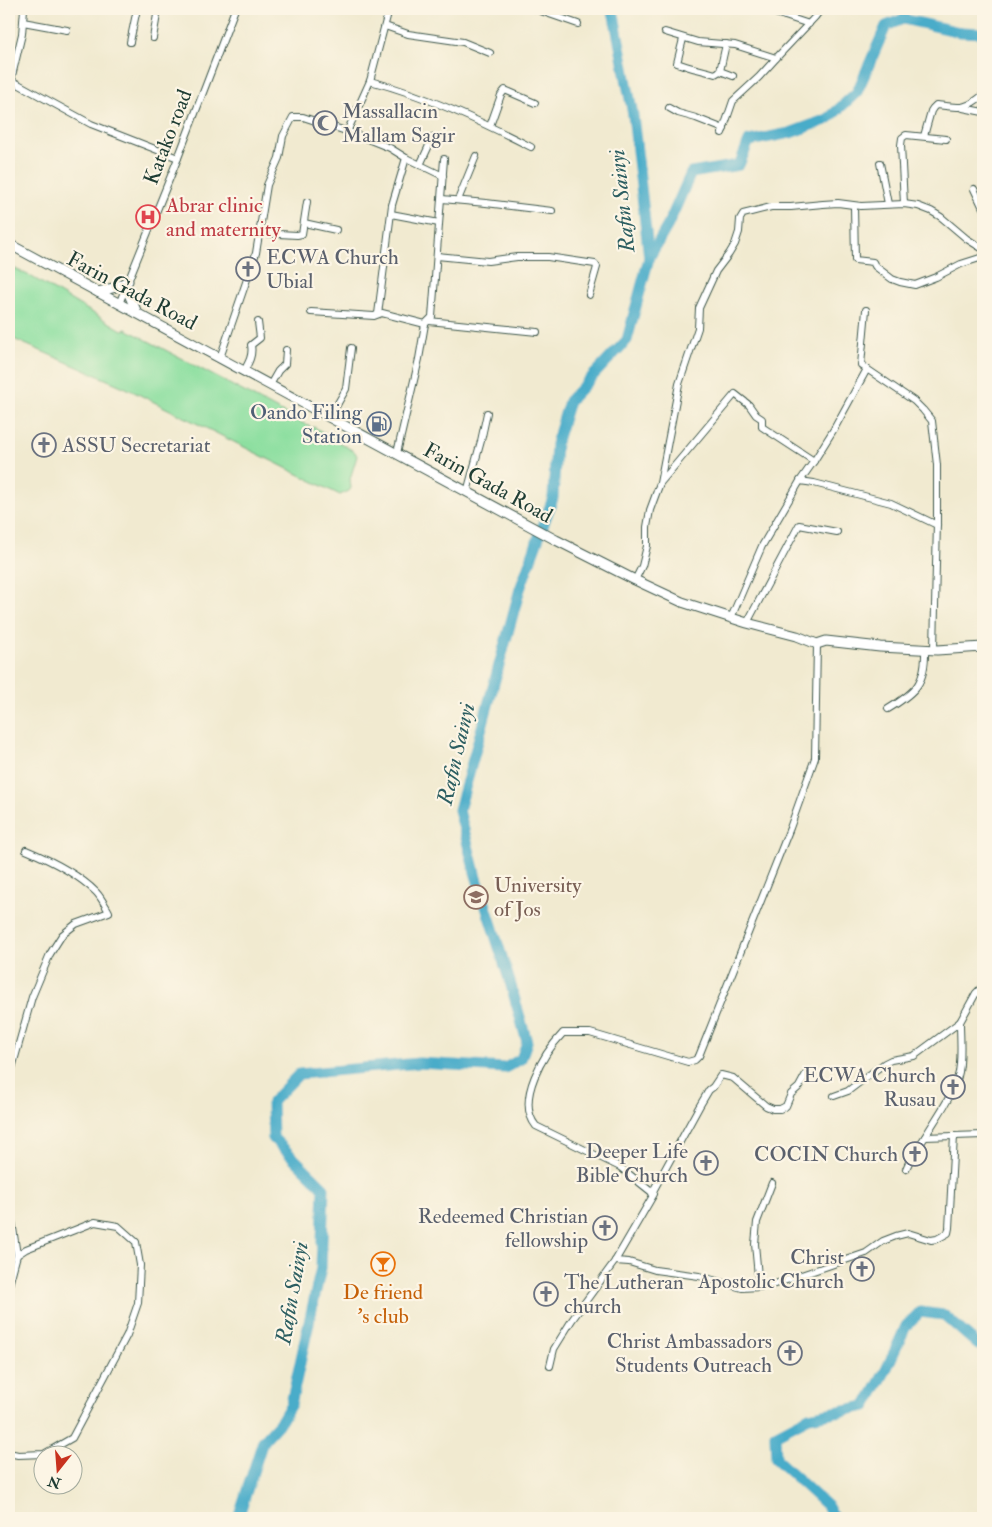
<svg xmlns="http://www.w3.org/2000/svg" width="992" height="1527" viewBox="0 0 992 1527" font-family="'IM FELL Double Pica',serif">
	<style>
		.green { fill: #8ddfa0; stroke: #568e6a }
		.lines { fill: none; stroke-linecap: round; stroke-linejoin: round }
		.river { stroke: #4aacc9; stroke-width: 11 }
		.minor-casing { stroke: #3e574b; stroke-width: 8 }
		.major-casing { stroke: #3e574b; stroke-width: 11 }
		.minor { stroke: #fff; stroke-width: 6 }
		.major { stroke: #fff; stroke-width: 9 }
		.labels { text-anchor: middle; dominant-baseline: central; stroke-width: 4.5; stroke-linejoin: round; paint-order: stroke }
		.worship-label { font-size: 21px; fill: #5b616d; stroke: #fcf5e5; text-anchor: end }
		.street-label { font-size: 21px; fill: #1f3d34; stroke: #fcf5e5 }
		.health-label { font-size: 21px; fill: #be3a42; stroke: #fcf5e5; text-anchor: start }
		.service-label { font-size: 21px; fill: #4e5e75; stroke: #fcf5e5; text-anchor: end }
		.education-label { font-size: 21px; fill: #785e54; stroke: #fcf5e5; text-anchor: start }
		.food-label { font-size: 21px; fill: #c56008; stroke: #fcf5e5 }
		.water-label { font-size: 22px; font-style: italic; fill: #2c5e61; stroke: #fcf5e5 }
	</style>
	<rect width="100%" height="100%" fill="#fcf5e5"/>
	<filter id="ink" filterUnits="userSpaceOnUse"><feTurbulence type="fractalNoise" baseFrequency=".02" numOctaves="2"/><feDisplacementMap in="SourceGraphic" scale="10" xChannelSelector="R" yChannelSelector="G"/><feConvolveMatrix kernelMatrix="1 2 1 2 8 2 1 2 1" color-interpolation-filters="sRGB"/></filter>
	<filter id="wash" filterUnits="userSpaceOnUse"><feTurbulence type="fractalNoise" baseFrequency=".0096" numOctaves="4" result="noise"/><feDisplacementMap in="SourceGraphic" scale="20" xChannelSelector="R" yChannelSelector="G"/><feGaussianBlur stdDeviation="1.12" result="paint"/><feColorMatrix in="noise" values="0 0 0 0 0 0 0 0 0 0 0 0 0 0 0 0 0 1.4 0 .05"/><feComposite in="paint" operator="in"/></filter>
	<g filter="url(#wash)">
		<rect width="100%" height="100%" fill="#f1ead0"/>
		<polygon class="green" points="9,266 30,276 122,330 126,329 312,428 314,427 355,452 357,456 350,479 351,488 349,491 340,495 126,388 9,337"/>
		<g class="lines">
			<g class="river">
				<polyline points="649,258 668,225 691,173 739,165 749,141 790,133 828,119 857,92 886,26 903,19 960,32 983,33"/>
				<polyline points="238,1518 263,1441 281,1421 291,1404 321,1268 324,1188 273,1138 272,1102 299,1074 419,1063 505,1068 521,1059 527,1042 510,982 474,869 459,810 520,589 553,498 556,444 569,401 627,340 649,258 633,115 614,15 610,9"/>
				<polyline points="834,1518 828,1507 776,1459 775,1435 809,1417 866,1406 886,1370 906,1326 920,1312 944,1315 978,1345 983,1345"/>
			</g>
		</g>
	</g>
	<g filter="url(#ink)">
		<g class="lines">
			<g class="minor-casing">
				<g id="minor">
					<polyline points="535,9 578,24"/>
					<polyline points="761,9 785,16"/>
					<polyline points="788,9 785,16 809,24"/>
					<polyline points="23,22 67,30"/>
					<polyline points="385,26 408,34 463,42 490,53"/>
					<polyline points="665,32 698,42 735,45 776,58"/>
					<polyline points="153,38 158,9"/>
					<path d="M683,39L677,63C690,68 702,70 715,74L720,71"/>
					<polyline points="130,42 137,9"/>
					<polyline points="726,44 720,71 733,76"/>
					<polyline points="9,79 91,124 178,158"/>
					<polyline points="11,80 22,34 24,9"/>
					<path d="M370,81C427,96 480,121 531,147"/>
					<polyline points="669,108 678,113 696,118 724,129"/>
					<polyline points="963,108 983,112"/>
					<polyline points="490,126 501,95 505,90 535,103"/>
					<polyline points="347,132 370,81 389,9"/>
					<polyline points="722,133 733,101 759,77 780,54 815,17 821,9"/>
					<path d="M924,136L931,111L933,108L936,105C960,107 962,112 983,95"/>
					<polyline points="880,163 888,204"/>
					<polyline points="420,165 433,137"/>
					<polyline points="974,189 983,208"/>
					<polyline points="442,199 486,203 552,211"/>
					<polyline points="458,200 476,156"/>
					<polyline points="904,204 901,145 902,138 906,135 946,139"/>
					<polyline points="854,206 855,260 873,262 875,266 892,279 900,282 915,285 936,277 961,264 983,257"/>
					<polyline points="391,214 439,223"/>
					<polyline points="304,223 336,230"/>
					<polyline points="260,233 297,235 302,234 307,202"/>
					<polyline points="437,256 488,261 517,257 548,257 595,264 597,267 589,295"/>
					<polyline points="119,304 178,158 235,9"/>
					<polyline points="866,310 861,365 914,401 923,410 932,421 937,465 937,522 934,649"/>
					<polyline points="311,312 374,316 382,313 425,324"/>
					<polyline points="378,314 392,205 406,158"/>
					<polyline points="429,321 537,332"/>
					<polyline points="220,358 256,253 267,185 279,158 283,136 293,117 303,117 355,134 390,148 406,158 443,176"/>
					<path d="M244,371C249,362 253,355 251,345L260,338L258,322"/>
					<polyline points="270,385 278,371 285,364 286,350"/>
					<polyline points="330,417 346,389 351,348"/>
					<polyline points="397,453 419,359 425,324 432,317 444,159"/>
					<polyline points="800,481 814,483 891,503 937,525"/>
					<polyline points="661,482 735,394 749,405 756,415 762,419 762,427 814,461"/>
					<polyline points="467,492 481,441 487,413"/>
					<polyline points="635,580 642,566 647,546 647,527 650,510 660,483 679,384 698,328 699,308 716,271 729,254 735,244 739,232 740,219 743,214 771,207 791,207 823,204 838,203 861,206 904,204 918,206 931,211 941,217 967,239 983,249"/>
					<polyline points="731,618 762,546 800,481 814,461 834,429 867,369"/>
					<polyline points="747,623 799,525 837,532"/>
					<path d="M888,709C916,692 926,683 925,649"/>
					<path d="M960,1022C960,1038 962,1056 959,1072C955,1093 936,1118 925,1137L983,1135"/>
					<path d="M9,1079L32,997L50,954L62,935L76,924L109,912C105,905 101,897 96,892C77,873 50,860 26,850"/>
					<polyline points="834,1096 848,1091 885,1063 891,1060 914,1056 960,1022 976,993 983,986"/>
					<polyline points="906,1169 911,1158 925,1137"/>
					<polyline points="652,1193 699,1107 709,1090 713,1087 721,1075 733,1078 766,1106 773,1109 780,1109 786,1106 791,1094 799,1087 806,1074"/>
					<polyline points="9,1201 17,1255 9,1285"/>
					<polyline points="615,1261 629,1262 655,1270 699,1276 742,1288 759,1287 772,1285 866,1253 883,1241 896,1236 908,1233 931,1240 937,1239 948,1233 949,1228 954,1136"/>
					<polyline points="759,1287 755,1244 757,1222 772,1183"/>
					<path d="M550,1366L554,1349L572,1320L615,1261L654,1194L620,1167L536,1126C515,1100 544,1053 563,1033H590L688,1062L695,1060L699,1056L790,828L815,758L817,644"/>
					<polyline points="9,1453 18,1455 44,1454 72,1438 127,1335 138,1303 140,1265 136,1242 118,1226 95,1222 26,1249 17,1255"/>
				</g>
			</g>
			<g class="major-casing">
				<g id="major">
					<polyline points="9,244 556,540 635,580 682,602 747,623 797,636 817,644 826,641 880,647 937,650 983,647"/>
					<polyline points="126,287 137,313"/>
					<polyline points="98,292 116,287 128,281"/>
				</g>
			</g>
			<use href="#minor" class="minor"/>
			<use href="#major" class="major"/>
		</g>
	</g>
	<defs>
		<g id="mosque-ring" transform="scale(1.25)"><circle r="9.5" fill="#fcf5e5" stroke="#6b7280" stroke-width="1.5"/><path d="M3.5-4.9A6 6 0 1 0 3.5 4.9A5 5 0 1 1 3.5-4.9Z" fill="#6b7280"/></g>
		<g id="hospital-ring" transform="scale(1.25)"><circle r="9.5" fill="#fcf5e5" stroke="#e0444e" stroke-width="1.5"/><path d="M-5-5h3v3.5h4V-5h3V5h-3V1.5h-4V5h-3Z" fill="#e0444e"/></g>
		<g id="church-ring" transform="scale(1.25)"><circle r="9.5" fill="#fcf5e5" stroke="#6b7280" stroke-width="1.5"/><path d="M-1.2-6h2.4v3.5h3.3v2.4h-3.3V6h-2.4V-.1h-3.3v-2.4h3.3Z" fill="#6b7280"/></g>
		<g id="fuel-ring" transform="scale(1.25)"><circle r="9.5" fill="#fcf5e5" stroke="#5c6f8a" stroke-width="1.5"/><path d="M-5.5-6h7V0h2V4h1.3V-2.5L3-4.5l.8-.8L6-3V5H2.5V1h-1V6h-7ZM-4.2-4.7v3.2H.2V-4.7Z" fill="#5c6f8a"/></g>
		<g id="university-ring" transform="scale(1.25)"><circle r="9.5" fill="#fcf5e5" stroke="#8d6e63" stroke-width="1.5"/><path d="M0-5L7-2L0 1L-7-2ZM-4 1L0 2.5L4 1V4Q0 6-4 4Z" fill="#8d6e63"/></g>
		<g id="bar-ring" transform="scale(1.25)"><circle r="9.5" fill="#fcf5e5" stroke="#e8710a" stroke-width="1.5"/><path d="M-6-5H6L.8 .8V4.5H3.5V6h-7V4.5H-.8V.8Z" fill="#e8710a"/></g>
	</defs>
	<g fill-rule="evenodd">
		<use href="#mosque-ring" x="325" y="123"/>
		<use href="#hospital-ring" x="148" y="217"/>
		<use href="#church-ring" x="248" y="269"/>
		<use href="#fuel-ring" x="379" y="424"/>
		<use href="#church-ring" x="44" y="445"/>
		<use href="#university-ring" x="476" y="897"/>
		<use href="#church-ring" x="953" y="1087"/>
		<use href="#church-ring" x="915" y="1154"/>
		<use href="#church-ring" x="706" y="1163"/>
		<use href="#church-ring" x="605" y="1228"/>
		<use href="#bar-ring" x="383" y="1264"/>
		<use href="#church-ring" x="862" y="1269"/>
		<use href="#church-ring" x="546" y="1294"/>
		<use href="#church-ring" x="790" y="1353"/>
	</g>
	<g class="labels">
		<g class="worship-label">
			<text x="342" y="111" text-anchor="start">Massallacin<tspan x="342" dy="24">Mallam Sagir</tspan></text>
			<text x="266" y="257" text-anchor="start">ECWA Church<tspan x="266" dy="24">Ubial</tspan></text>
			<text x="62" y="445" text-anchor="start">ASSU Secretariat</text>
			<text x="936" y="1075">ECWA Church<tspan x="936" dy="24">Rusau</tspan></text>
			<text x="688" y="1151">Deeper Life<tspan x="688" dy="24">Bible Church</tspan></text>
			<text x="898" y="1154">COCIN Church</text>
			<text x="588" y="1216">Redeemed Christian<tspan x="588" dy="24">fellowship</tspan></text>
			<text x="844" y="1257">Christ<tspan x="844" dy="24">Apostolic Church</tspan></text>
			<text x="564" y="1282" text-anchor="start">The Lutheran<tspan x="564" dy="24">church</tspan></text>
			<text x="772" y="1341">Christ Ambassadors<tspan x="772" dy="24">Students Outreach</tspan></text>
		</g>
		<g class="street-label">
			<text transform="translate(168 137) rotate(-69)">Katako road</text>
			<text transform="translate(132 291) rotate(28)">Farin Gada Road</text>
			<text transform="translate(488 483) rotate(29)">Farin Gada Road</text>
		</g>
		<g class="health-label">
			<text x="166" y="205">Abrar clinic<tspan x="166" dy="24">and maternity</tspan></text>
		</g>
		<g class="service-label">
			<text x="362" y="412">Oando Filing<tspan x="362" dy="24">Station</tspan></text>
		</g>
		<g class="education-label">
			<text x="494" y="885">University<tspan x="494" dy="24">of Jos</tspan></text>
		</g>
		<g class="food-label">
			<text x="383" y="1292">De friend<tspan x="383" dy="24">'s club</tspan></text>
		</g>
		<g class="water-label">
			<text transform="translate(622 201) rotate(-96)">Rafin Sainyi</text>
			<text transform="translate(456 754) rotate(-77)">Rafin Sainyi</text>
			<text transform="translate(292 1293) rotate(-80)">Rafin Sainyi</text>
		</g>
	</g>
	<rect width="992" height="1527" fill="none" stroke="#fcf5e5" stroke-width="30"/>
	<g transform="translate(58 1470) rotate(197)"><circle r="24" fill="#fcf5e5" stroke="#a4ab9e"/>
	<path d="M0-4L9 19L0 12L-9 19Z" fill="#c8321e"/>
	<text y="-8" font-size="14" font-weight="bold" text-anchor="middle" fill="#1f3d34">N</text>
	</g>
</svg>
